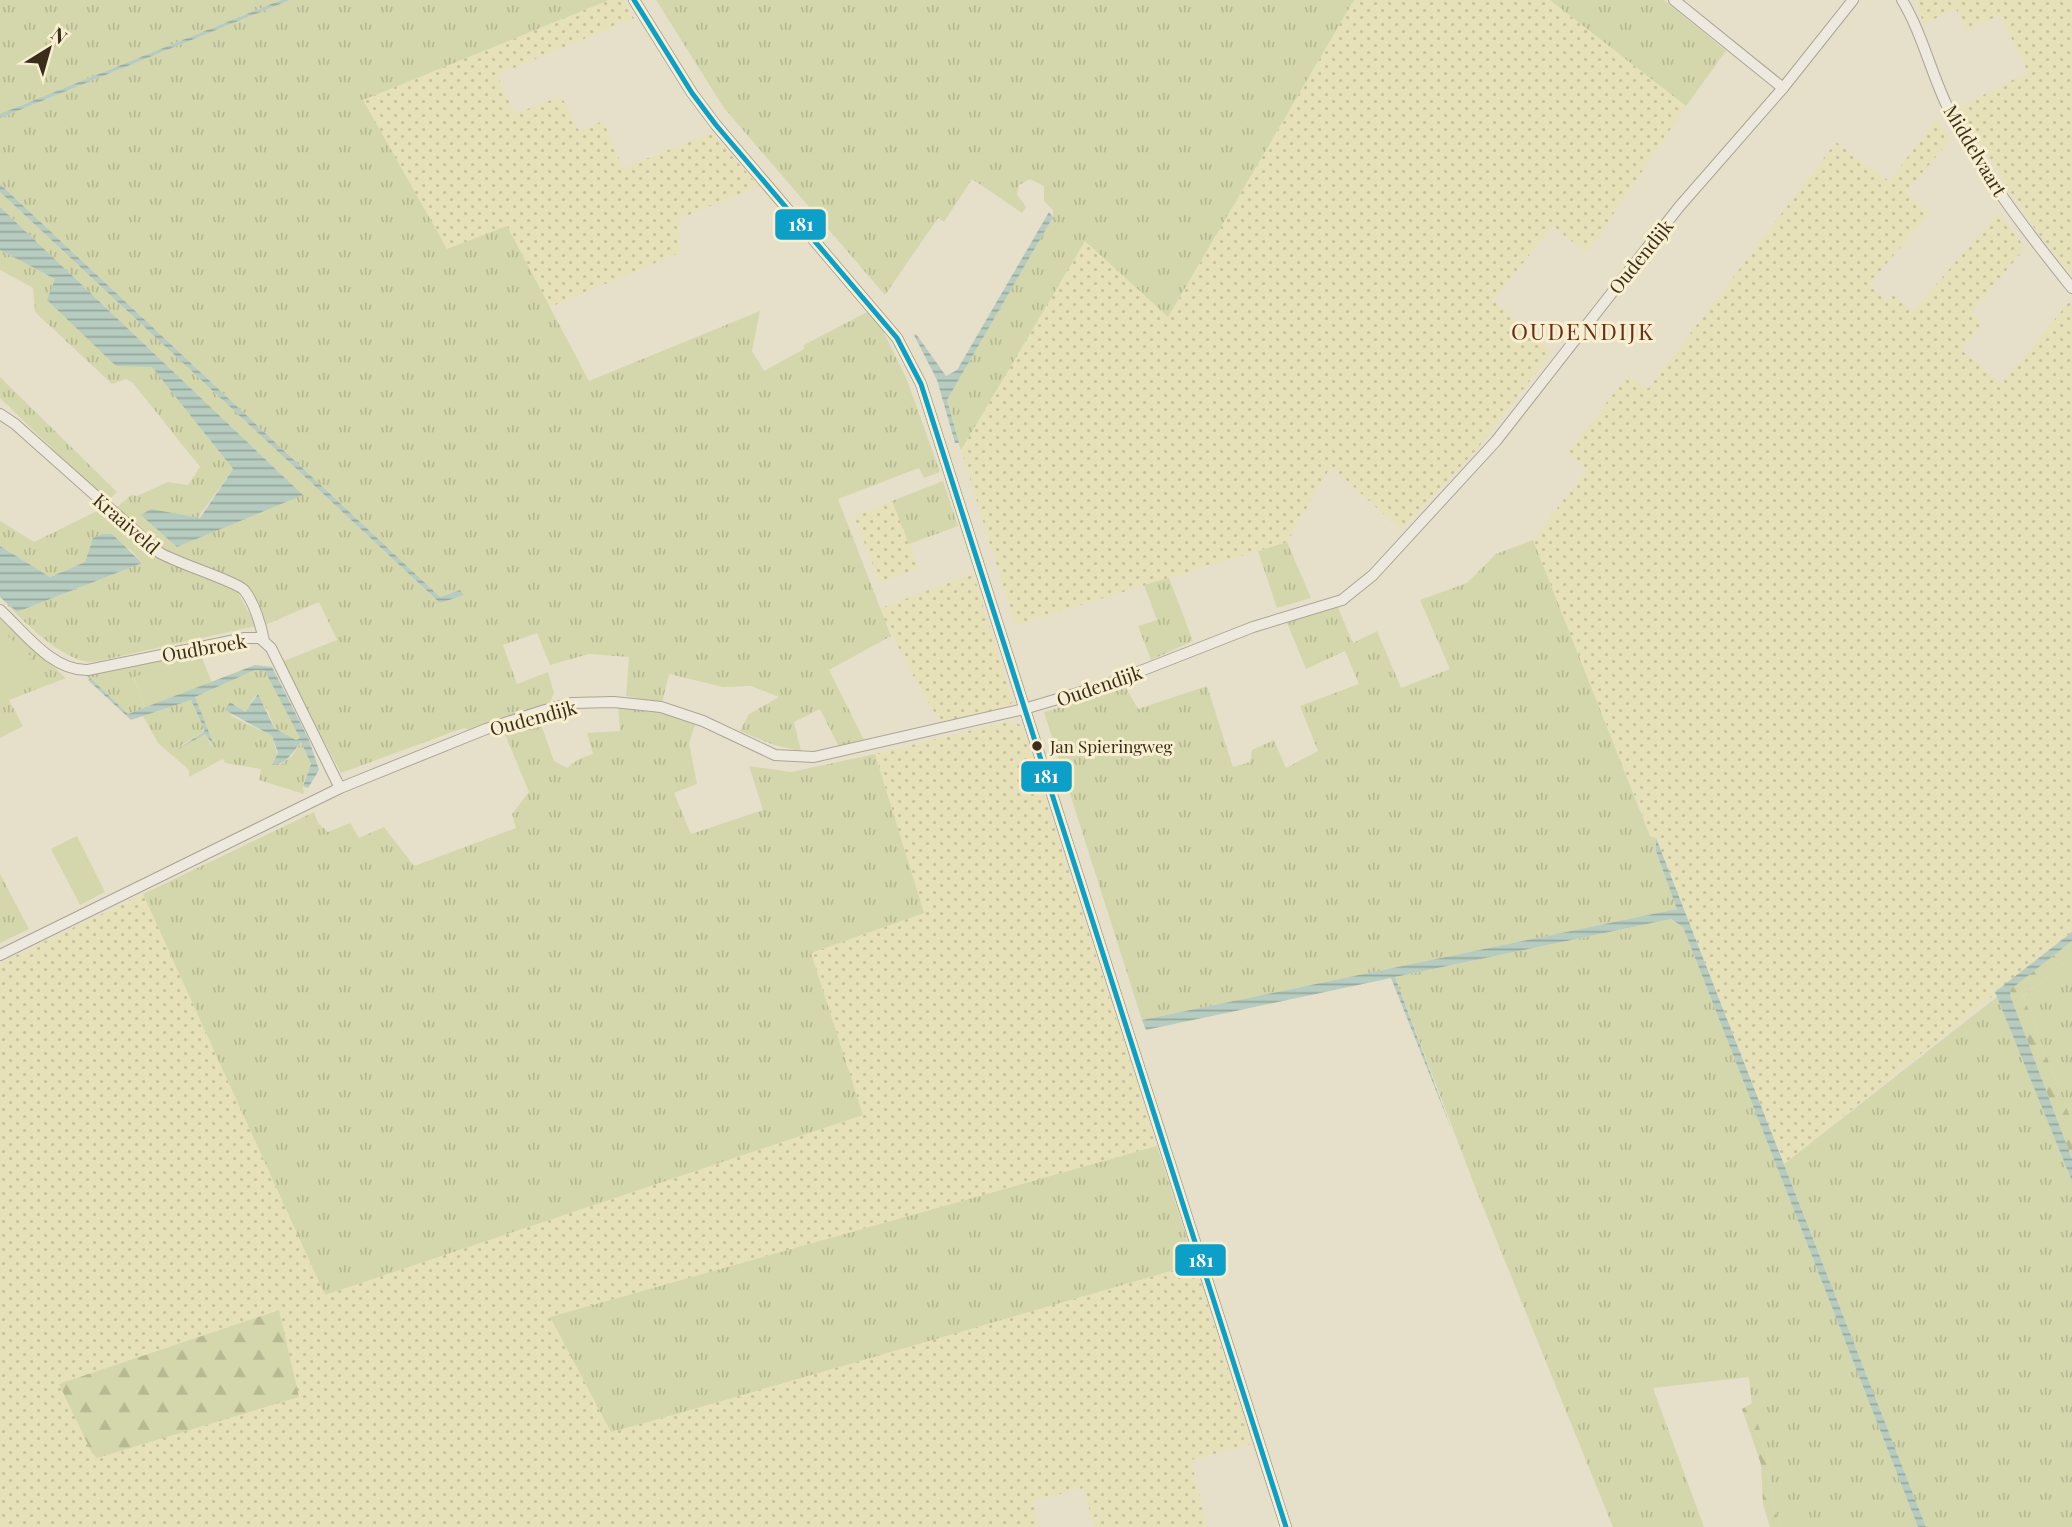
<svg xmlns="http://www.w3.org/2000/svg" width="2072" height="1527" viewBox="0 0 2072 1527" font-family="'Playfair Display',serif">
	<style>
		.farmland { fill: url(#farmland-dots); fill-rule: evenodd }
		.grass { fill: url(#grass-tufts) }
		.forest { fill: url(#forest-firs) }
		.garden { fill: #d4d7ac }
		.water { fill: url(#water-rules) }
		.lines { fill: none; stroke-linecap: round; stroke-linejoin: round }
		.minor-casing { stroke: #aba495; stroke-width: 12 }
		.minor { stroke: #ede9de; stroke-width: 10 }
		.bus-1-casing { stroke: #f8efd0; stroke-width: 10 }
		.bus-1 { stroke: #0c9fc7; stroke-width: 5 }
		.bus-dot { fill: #3a2d1c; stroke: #f8efd0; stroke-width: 2.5 }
		.labels { text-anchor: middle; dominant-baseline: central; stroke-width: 6; stroke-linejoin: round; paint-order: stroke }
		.bus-label { font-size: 17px; fill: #3a2d1c; stroke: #f8efd0; text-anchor: start }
		.street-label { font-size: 19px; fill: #3a2d1c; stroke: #f8efd0 }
		.quarter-label { font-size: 23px; letter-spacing: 2px; fill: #6a2f18; stroke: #f8efd0 }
		.line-badge { stroke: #f8efd0; stroke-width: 2.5 }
		.badge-label { font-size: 19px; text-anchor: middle; font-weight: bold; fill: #fff }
	</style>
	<defs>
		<pattern id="farmland-dots" width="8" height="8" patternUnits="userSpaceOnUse" patternTransform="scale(1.75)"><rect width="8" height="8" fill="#e7e1ba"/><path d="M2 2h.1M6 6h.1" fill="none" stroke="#c7c19f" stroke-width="1.8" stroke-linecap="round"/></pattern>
		<pattern id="grass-tufts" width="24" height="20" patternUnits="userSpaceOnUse" patternTransform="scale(1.75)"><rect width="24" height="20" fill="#d4d7ac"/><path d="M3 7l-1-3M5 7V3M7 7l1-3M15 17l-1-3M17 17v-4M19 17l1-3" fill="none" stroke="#b7b993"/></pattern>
		<pattern id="forest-firs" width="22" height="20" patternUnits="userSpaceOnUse" patternTransform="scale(1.75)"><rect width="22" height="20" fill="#d4d7ac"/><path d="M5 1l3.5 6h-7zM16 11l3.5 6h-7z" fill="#b7b993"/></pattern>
		<pattern id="water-rules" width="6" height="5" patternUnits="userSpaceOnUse" patternTransform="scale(1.75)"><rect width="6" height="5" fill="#b7ccc0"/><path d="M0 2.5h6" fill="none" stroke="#96a69b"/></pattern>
	</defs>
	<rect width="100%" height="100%" fill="#e6e0cb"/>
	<g class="farmland">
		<polygon points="609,0 624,0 634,18 497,75 515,114 561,96 579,131 603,121 623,168 711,133 759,186 679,219 679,253 550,307 507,226 447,249 362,100"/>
		<polygon points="1354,0 1550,0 1686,106 1587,253 1552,226 1493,301 1552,352 1477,449 1401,530 1331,466 1287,542 1015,625 961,450 1085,240 1169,316"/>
		<polygon points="1917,0 2072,0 2072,277 2029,221 1958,108 2028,72 2000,15 1966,31 1956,9 1923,24"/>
		<polygon points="1937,119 1951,139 1906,192 1930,213 1869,284 1887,301 1893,295 1913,311 1999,212 2025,248 1972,312 1982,323 1961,350 2002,383 2069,302 2072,306 2072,932 1784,1164 1656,838 1651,836 1533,540 1587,469 1567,454 1628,375 1648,389 1836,142 1889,181"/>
		<polygon points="892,501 919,568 880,583 854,516"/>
		<polygon points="973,573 1013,702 1006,708 942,724 921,691 879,609"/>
		<path d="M1009,721L1021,725L1026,737L1157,1146L550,1317L611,1432L1195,1264L1252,1444L1191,1460L1207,1527H1094L1084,1488L1033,1501L1039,1527H0V963L143,894L325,1295L863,1115L811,953L924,913L875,754ZM278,1310L299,1397L92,1453L60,1384Z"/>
	</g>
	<g class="grass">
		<polygon points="0,0 281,0 0,114"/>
		<polygon points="290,0 609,0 363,100 447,249 507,226 589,381 760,311 752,351 764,371 804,349 804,345 871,310 875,314 907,380 940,472 924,478 919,468 838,499 891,636 829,670 865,742 839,747 820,709 794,722 801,751 774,745 740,731 749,714 779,697 751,686 723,687 669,674 662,703 626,696 629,657 589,654 550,665 537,633 503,645 517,684 548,672 554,693 549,704 471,731 465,728 455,731 341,773 281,662 337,640 319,602 265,625 247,590 165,552 115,509 131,495 137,496 168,482 188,485 200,467 133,383 126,379 112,384 35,312 33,288 0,270 0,250 56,279 116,366 152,366 233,469 177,547 302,494 0,207 0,192 440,603 463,595 460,590 440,597 0,184 0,118"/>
		<polygon points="656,0 1354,0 1168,317 1085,241 961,450 947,400 1053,217 1053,210 1044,201 1044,186 1030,179 1019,185 1017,194 1026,207 1022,213 972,179 944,222 938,218 885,295 724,108"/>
		<polygon points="1550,0 1664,0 1726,51 1686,106"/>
		<polygon points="0,377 117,492 107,502 0,398"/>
		<polygon points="943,481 958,526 909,544 892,501"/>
		<path d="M103,508C152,554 173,566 236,589L256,626L94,662C64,664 20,618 0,597L17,612L142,563L130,549L91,544L85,562L50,577L0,546V521L34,542Z"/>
		<polygon points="1533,540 1650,836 1656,838 1656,851 1678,909 1142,1020 1044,712 1126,688 1138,709 1207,686 1233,767 1250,762 1252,750 1274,740 1286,768 1318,751 1300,706 1359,684 1345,651 1306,669 1285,618 1336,603 1353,643 1377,631 1401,688 1450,669 1420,600 1467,583 1496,554"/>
		<polygon points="1287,542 1311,598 1277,608 1258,551"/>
		<polygon points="1169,578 1193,641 1151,660 1138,626 1157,620 1144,585"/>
		<polygon points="0,618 66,678 9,700 23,726 0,738"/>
		<polygon points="199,650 212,683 199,688 188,658 134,678 145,708 128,714 85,675"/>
		<polygon points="255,670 265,671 271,677 300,738 296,740 274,728 268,711 256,695 245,712 240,711 235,704 231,716 272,736 280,765 292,756 301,742 311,764 303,784 304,794 259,780 261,769 225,763 223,759 189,777 189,770 158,743 143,716 191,700 205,731 174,750 205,734 213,748 195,697"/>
		<polygon points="618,706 657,711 696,722 689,743 697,784 674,793 691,834 763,810 749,766 791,772 875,754 924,913 811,953 863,1115 325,1295 143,894 314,812 318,823 328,832 350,823 359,838 384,827 414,866 516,828 512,814 529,792 502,727 538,716 554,761 567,768 579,759 593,754 587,733 620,731"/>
		<polygon points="0,874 29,929 0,943"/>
		<polygon points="1671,919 1683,927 1918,1527 1780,1527 1771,1494 1768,1459 1753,1415 1749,1377 1653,1388 1704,1527 1613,1527 1477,1192 1395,977"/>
		<polygon points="2072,957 2072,1122 2023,996"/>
		<polygon points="1998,996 2072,1181 2072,1527 1926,1527 1784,1164"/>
		<polygon points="1157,1146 1195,1264 673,1415 611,1432 550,1317"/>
	</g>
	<g class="forest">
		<polygon points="2072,941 2072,957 2023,996 2072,1122 2072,1159 2010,995 2010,989"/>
		<polygon points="279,1310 299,1397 97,1458 92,1453 59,1384"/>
		<polygon points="1752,1403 1768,1459 1771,1494 1780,1527 1770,1527 1763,1504 1761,1464 1742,1409"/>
	</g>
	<g class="garden">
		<polygon points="0,629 32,657 0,692"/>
		<polygon points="188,658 199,688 145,708 134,677"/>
		<polygon points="77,836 105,892 80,905 51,849"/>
	</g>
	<g class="water">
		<polygon points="281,0 290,0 0,118 0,114"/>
		<polygon points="0,184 440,597 460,590 464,595 440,603 0,192"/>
		<polygon points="0,207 303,495 177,547 141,515 151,509 200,518 233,469 152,367 116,366 47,300 55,279 0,250"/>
		<polygon points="1049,212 1053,217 947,400 959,443 955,443 937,380 914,335 916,334 946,376 957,370"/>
		<polygon points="102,534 112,534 142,563 17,612 0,597 0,546 50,577 85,562 93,538"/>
		<path d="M255,665L272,667L309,740L319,770L308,788L303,786L311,764L301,742C293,751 287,765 272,765L278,753L272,736L225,710L230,702L245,712L258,694L274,728L296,740L300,738L265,671L255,670L195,697L215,748L205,734L175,751L205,731L191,700L131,720L88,680L90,678L128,714Z"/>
		<polygon points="1656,838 1926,1527 1918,1527 1683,927 1671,919 1395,977 1453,1133 1391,978 1146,1030 1142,1020 1677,909 1656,851"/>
		<polygon points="2072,932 2072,941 2011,989 2010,995 2072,1159 2072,1181 1995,992"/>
	</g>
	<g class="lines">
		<g class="minor-casing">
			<g id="minor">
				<polyline points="634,0 692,93 716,125 897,338 921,384 1286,1527"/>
				<polyline points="1674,0 1783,88"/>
				<path d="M1902,0C1922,33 1931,73 1948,108C1981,172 2027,232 2072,288"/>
				<path d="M0,414L15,424L160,553C177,563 237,582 244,590C254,602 261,625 264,641"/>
				<path d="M0,610C25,633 52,671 88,670L245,638H260L271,648L340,788"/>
				<polyline points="0,955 340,788 486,729 545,710 572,703 614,702 661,707 703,721 775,755 814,757 1024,709 1105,685 1253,627 1342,600 1373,575 1496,441 1679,207 1783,88 1853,0"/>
			</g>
		</g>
		<use href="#minor" class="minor"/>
		<g class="bus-1-casing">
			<polyline id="bus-1" points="634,0 692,93 716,125 897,338 921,384 1286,1527"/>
		</g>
		<use href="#bus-1" class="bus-1"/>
	</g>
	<circle class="bus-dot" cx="1037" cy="746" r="6"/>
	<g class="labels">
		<g class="bus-label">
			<text x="1050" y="746">Jan Spieringweg</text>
		</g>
		<g class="street-label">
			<text transform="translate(1976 150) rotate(59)">Middelvaart</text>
			<text transform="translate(1640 256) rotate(-51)">Oudendijk</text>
			<text transform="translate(127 523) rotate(41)">Kraaiveld</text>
			<text transform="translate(204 647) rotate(-10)">Oudbroek</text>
			<text transform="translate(1099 685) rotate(-19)">Oudendijk</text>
			<text transform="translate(533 717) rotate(-15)">Oudendijk</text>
		</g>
		<g class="quarter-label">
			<text x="1583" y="330">OUDENDIJK</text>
		</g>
	</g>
	<g class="line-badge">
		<rect x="774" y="208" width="53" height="33" rx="7" fill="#0c9fc7"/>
		<rect x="1020" y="760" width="53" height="33" rx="7" fill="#0c9fc7"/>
		<rect x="1174" y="1243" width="53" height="34" rx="7" fill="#0c9fc7"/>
	</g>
	<g class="badge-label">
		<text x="801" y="231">181</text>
		<text x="1046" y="783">181</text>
		<text x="1201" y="1267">181</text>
	</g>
	<g transform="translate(49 49) rotate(37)" stroke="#f8efd0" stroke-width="5" paint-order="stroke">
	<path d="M0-5L12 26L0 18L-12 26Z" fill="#3a2d1c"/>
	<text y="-10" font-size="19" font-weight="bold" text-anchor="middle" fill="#3a2d1c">N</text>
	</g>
</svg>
